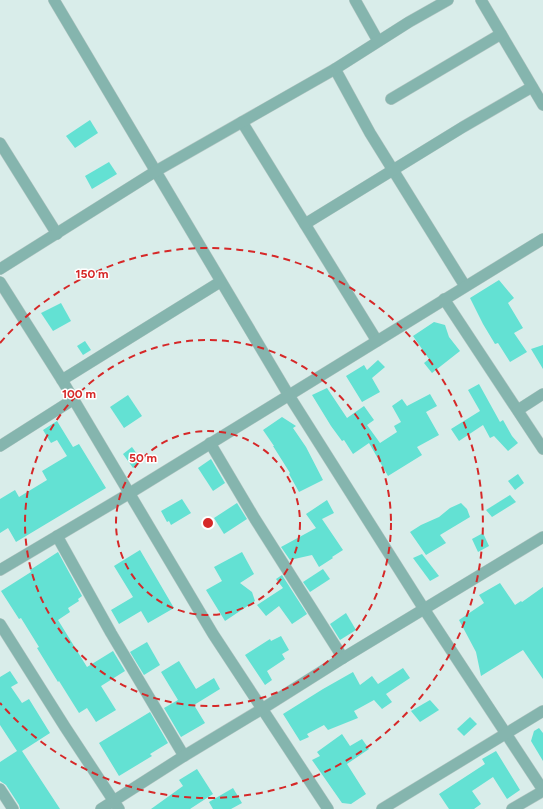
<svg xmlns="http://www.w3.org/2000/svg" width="543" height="809" viewBox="0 0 543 809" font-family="Figtree,sans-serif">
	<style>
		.building { fill: #63e1d3 }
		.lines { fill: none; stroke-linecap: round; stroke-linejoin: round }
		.street-casing { stroke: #b6c8c5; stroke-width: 12 }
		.street { stroke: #85b5ae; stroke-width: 11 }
		.ring { fill: none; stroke: #d62828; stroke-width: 2; stroke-dasharray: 7 5 }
		.centre { fill: #d62828; stroke: #fff; stroke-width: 2 }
		.ring-label { font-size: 12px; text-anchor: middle; font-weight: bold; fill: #d62828; stroke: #fff; stroke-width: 3; stroke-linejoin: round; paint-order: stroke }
	</style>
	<rect width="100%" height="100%" fill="#d9edea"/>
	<g class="building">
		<polygon points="90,120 98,133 75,148 66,136"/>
		<polygon points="109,162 117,174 92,189 85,176"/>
		<polygon points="499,280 514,298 508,303 523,328 514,333 527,352 510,362 498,343 495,344 483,324 470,298"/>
		<polygon points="61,303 71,321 53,331 41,313"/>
		<polygon points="434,322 445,325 449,337 460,351 432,373 424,363 429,359 413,336"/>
		<polygon points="85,341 91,350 83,355 77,346"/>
		<polygon points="543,345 543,369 531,349"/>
		<polygon points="378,360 385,367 372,378 380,392 362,402 346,376 364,365 367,370"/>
		<polygon points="479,384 500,422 503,420 512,436 518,443 508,451 494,436 490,438 483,425 459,441 451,429 480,411 468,390"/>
		<polygon points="327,388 347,418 364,406 374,420 367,425 380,443 397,432 394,426 401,422 392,406 402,399 407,406 430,394 437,406 426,412 439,435 417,447 422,455 388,476 369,443 353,454 344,440 342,441 331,426 312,395"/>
		<polygon points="128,395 142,416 124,428 110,407"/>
		<polygon points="282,417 296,426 293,428 306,447 323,480 299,492 289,474 290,473 273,446 274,446 263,430"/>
		<polygon points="57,421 73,447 79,444 106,488 16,542 8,528 0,533 0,499 15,490 19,497 47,480 42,471 67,456 57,440 51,443 43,430"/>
		<polygon points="132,447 142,461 133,468 123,454"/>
		<polygon points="211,459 225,483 213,491 198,468"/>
		<polygon points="518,474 524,483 515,490 508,481"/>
		<polygon points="510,495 516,502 492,517 486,510"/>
		<polygon points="182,499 191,513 171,525 169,521 167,522 161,511"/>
		<polygon points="327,500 334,513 322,519 343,550 332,557 333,558 319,567 312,555 290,560 281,547 316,528 306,514"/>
		<polygon points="237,503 247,519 224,534 214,518"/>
		<polygon points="461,503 467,509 470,517 440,535 446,543 426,555 410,532 421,525 439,517 450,508"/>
		<polygon points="483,533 489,546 478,552 472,539"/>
		<polygon points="140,550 174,608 148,623 141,611 119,624 111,610 133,597 114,566"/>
		<polygon points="58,552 82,596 78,599 79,601 68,608 70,612 58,620 87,667 113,651 125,671 101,686 116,710 96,722 87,708 79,713 59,681 58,682 37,648 39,647 21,618 19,619 1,591 31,572 30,570"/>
		<polygon points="242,552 254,574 240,583 252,592 255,601 225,621 206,590 222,581 214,567"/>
		<polygon points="422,554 439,576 430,581 413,558"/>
		<polygon points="323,569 330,579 310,592 303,582"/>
		<polygon points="282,575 307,614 292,624 279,606 266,616 257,605 283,588 276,579"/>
		<polygon points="500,583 515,605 521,601 522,602 543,587 543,679 523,650 481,676 476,652 459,620 484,603 479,595"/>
		<polygon points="346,613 356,630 340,640 330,624"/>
		<polygon points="281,636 289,650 282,654 285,659 267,671 272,680 265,685 245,655 270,639 271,641"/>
		<polygon points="147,642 160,665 144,675 130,652"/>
		<polygon points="179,661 196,689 214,678 220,689 194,705 205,723 181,737 164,708 178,700 161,672"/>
		<polygon points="403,668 410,678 386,694 392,702 382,709 374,700 354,711 358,718 328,730 324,725 307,734 309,737 300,741 283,714 323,689 353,672 360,685 372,676 378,684"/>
		<polygon points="10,671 18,683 11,687 22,703 29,699 50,733 22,751 60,809 20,809 19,805 6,785 0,781 0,762 17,751 0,725 0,677"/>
		<polygon points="430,700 439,710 420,722 411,711"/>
		<polygon points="150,712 168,743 150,754 152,756 119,776 99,743"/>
		<polygon points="470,717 477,724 464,736 457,729"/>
		<polygon points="539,728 543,733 543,761 531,741 534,731"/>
		<polygon points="342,734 350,746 362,739 369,749 347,764 366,794 351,804 342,803 312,760 320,756 317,752"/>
		<polygon points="496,751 520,790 507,799 493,777 472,791 481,804 474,809 449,809 439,794 485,764 482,759"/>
		<polygon points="197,769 213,794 190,809 151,809 183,786 179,780"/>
		<polygon points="233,788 242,803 231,809 213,809 209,802"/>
	</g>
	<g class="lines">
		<g class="street-casing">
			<g id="street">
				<polyline points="54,0 288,394 424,609 543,790"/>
				<polyline points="355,0 378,41"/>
				<polyline points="481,0 543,105"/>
				<polyline points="335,69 370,133 465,286"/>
				<polyline points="391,99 501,34"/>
				<polyline points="242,122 377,341"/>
				<polyline points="0,143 57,234"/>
				<polyline points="305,224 463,127 532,87"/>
				<polyline points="0,269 156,171 335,69 409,22 448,0"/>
				<polyline points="0,282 62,380 213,634 328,809"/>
				<polyline points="444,299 543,449"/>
				<polyline points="62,380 220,282"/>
				<polyline points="518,410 543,394"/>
				<polyline points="210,443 255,519 343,658"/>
				<polyline points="0,446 74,399"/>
				<polyline points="57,536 111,633 184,756"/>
				<polyline points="0,570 130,493 543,239"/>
				<polyline points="0,624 65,727 119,809"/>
				<polyline points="0,789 13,809"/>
				<polyline points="101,809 184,756 262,709 343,658 543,537"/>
				<polyline points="382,809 543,711"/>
				<polyline points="512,809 543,791"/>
			</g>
		</g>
		<use href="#street" class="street"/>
	</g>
	<g class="ring">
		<circle cx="208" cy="523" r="92"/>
		<circle cx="208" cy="523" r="183"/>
		<path d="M0 343A275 275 0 1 1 0 703"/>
	</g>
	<circle cx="208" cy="523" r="6" class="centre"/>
	<g class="ring-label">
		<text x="92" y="278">150 m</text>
		<text x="79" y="398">100 m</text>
		<text x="143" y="462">50 m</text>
	</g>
</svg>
